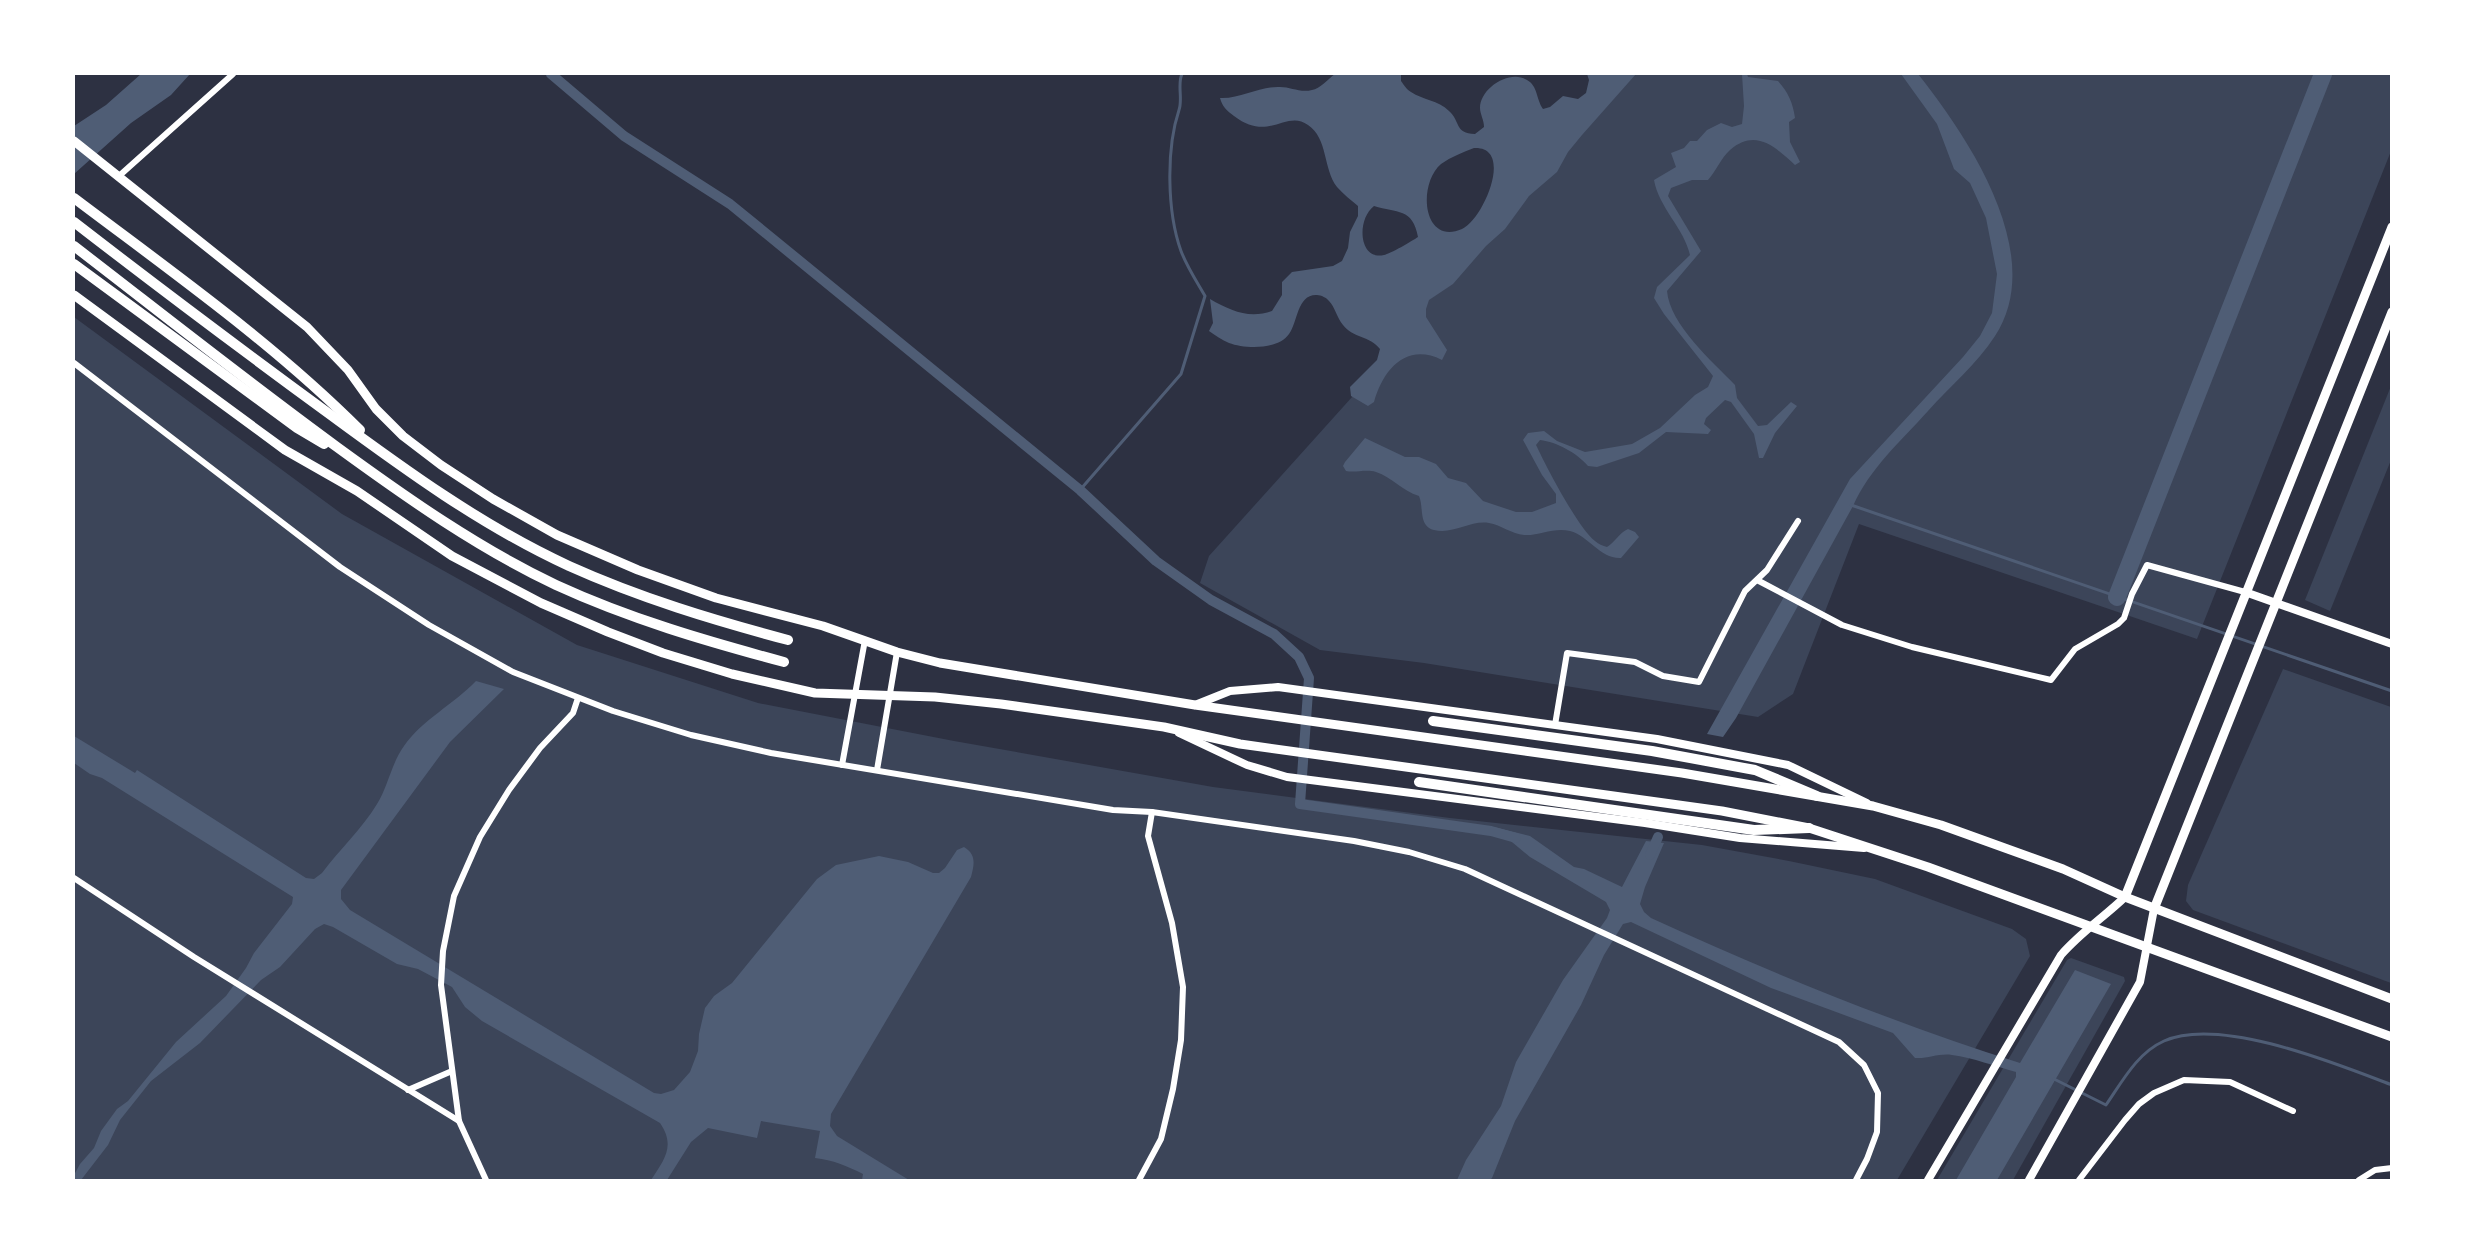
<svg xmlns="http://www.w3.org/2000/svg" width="2465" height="1254" viewBox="0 0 2465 1254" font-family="'IBM Plex Serif',serif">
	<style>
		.green { fill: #3c4559 }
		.water { fill: #4f5d75; fill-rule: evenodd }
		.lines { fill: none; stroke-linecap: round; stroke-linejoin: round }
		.stream { stroke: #4f5d75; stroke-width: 3 }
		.canal { stroke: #4f5d75; stroke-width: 10 }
		.river { stroke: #4f5d75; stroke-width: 18 }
		.minor { stroke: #fff; stroke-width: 6 }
		.tertiary { stroke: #fff; stroke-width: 8 }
		.secondary { stroke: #fff; stroke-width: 8 }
		.primary { stroke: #fff; stroke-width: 9 }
		.trunk { stroke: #fff; stroke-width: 10 }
	</style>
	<rect width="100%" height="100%" fill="#2d3142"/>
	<g class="green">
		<polygon points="1618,74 2391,74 2391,151 2197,639 1859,524 1793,694 1758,717 1424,663 1320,650 1200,583 1209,556 1388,357 1450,259"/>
		<polygon points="74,317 342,514 577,645 758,703 954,741 1213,787 1450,818 1702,845 1789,861 1875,879 2012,929 2026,939 2030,956 1897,1180 74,1180"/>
		<polygon points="2391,386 2391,460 2330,611 2305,600"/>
		<polygon points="2283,669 2391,707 2391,983 2193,910 2186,901 2188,885"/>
		<polygon points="2071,958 2124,977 2125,981 2013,1180 1937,1180 2067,960"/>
	</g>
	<g class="water">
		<polygon points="141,74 190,74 171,95 131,123 74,174 74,126 106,105"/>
		<path d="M1335,74H1401V81C1404,85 1407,90 1411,92C1423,100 1438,100 1449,111C1461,122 1454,133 1475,134L1484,127C1484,120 1480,114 1480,108C1480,88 1510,69 1527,80C1538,86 1536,99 1543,109L1550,107L1563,96L1578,99L1586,93L1589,80L1587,74H1636L1582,135L1568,152L1557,172L1529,196L1505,229L1486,246L1453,284L1429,300L1426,309V317L1447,350L1442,360C1406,342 1383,370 1374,402L1368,406L1351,396L1350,387L1377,360L1380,349C1370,336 1353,338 1343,325C1337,318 1335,307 1329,301C1327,298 1321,295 1317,295C1297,294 1298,322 1289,334C1278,350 1245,349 1229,343C1222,340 1215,335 1209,331L1213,323L1210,299C1231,311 1249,319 1272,311L1282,295V282L1292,272L1333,266L1342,261L1348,248L1350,232L1358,216V206C1351,200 1343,194 1337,187C1323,169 1328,138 1308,125C1286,109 1269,143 1234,116C1227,111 1222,106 1220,98C1241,99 1259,86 1280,87C1291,87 1300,93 1312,90C1320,89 1328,79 1335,74ZM1474,148C1515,146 1483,220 1462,229C1423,246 1417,185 1441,164C1451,157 1463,152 1474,148ZM1374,206C1397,213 1413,208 1418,237C1412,241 1390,254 1384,255C1359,261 1356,220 1374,206Z"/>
		<path d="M1742,74H1747L1748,77L1778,81C1788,92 1793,103 1795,118L1789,122L1790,142L1800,162L1795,165C1775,147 1756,128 1730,150C1721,158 1716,171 1708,180H1692L1671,188L1668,196L1701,251L1667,291C1670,325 1712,361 1735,385L1737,398L1758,426L1767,425L1791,402L1797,406L1775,433L1763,458H1759L1754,434L1731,402L1725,400L1706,418L1704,424L1711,430L1708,434L1666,432L1639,453L1597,467L1588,466C1577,453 1557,442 1540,440L1536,445C1546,466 1578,528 1595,541C1598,544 1603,546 1607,547C1615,542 1619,533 1628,529L1635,532L1639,537L1621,558C1600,559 1589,536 1570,531C1554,527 1539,536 1524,535C1512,534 1501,525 1489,523C1470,520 1453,535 1434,530C1418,526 1424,507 1419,496C1402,491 1392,477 1376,472C1366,469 1355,473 1346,471L1343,466L1345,462L1365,438L1405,457H1419L1436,464L1448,478L1466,483L1483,501L1516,512H1532L1556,503V494L1542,475L1523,440L1528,433L1544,431L1557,441L1585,452L1632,444L1660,428L1695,395L1708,387L1713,376L1664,314L1654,298L1657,287L1690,255C1684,228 1659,208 1654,180L1676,167L1671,153L1684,148L1690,141H1697L1707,130L1721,123L1732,127L1742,124L1744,106Z"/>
		<path d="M1901,74H1918C1968,137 2048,255 1995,336C1977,364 1950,386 1928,411C1901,441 1870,468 1853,506L1736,718L1723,737L1707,734L1850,479L1963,357L1980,336L1992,313L1997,274L1986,218L1970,183L1954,169L1937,124Z"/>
		<path d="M476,681L504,689L450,742L341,890V899L350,910L654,1093L661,1094L674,1090L690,1072L698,1051L699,1034L705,1008L714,996L732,983L817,879L836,865L879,856L908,862L933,873H939L945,868L957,850L964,847C977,855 974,865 971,877L831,1114L830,1126L837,1136L909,1180H862L863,1174C847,1166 833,1160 815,1158L820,1131L761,1121L757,1138L708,1128L691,1142L667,1180H651C664,1160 676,1146 660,1123L482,1021L465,1007L452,987L418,969L397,964L333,927L324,924L315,929L280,967L261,980L200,1043L151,1081L120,1120L108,1145L81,1180H74V1175L80,1164L94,1148L101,1131L117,1109L128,1101L176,1042L226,996L246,968L254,953L292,904L293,897L102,778L90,774L74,763V736L135,773L137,770L306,878L314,879L322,873C339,850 362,829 377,804C388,787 391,764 404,746C422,720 454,704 476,681Z"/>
		<path d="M1494,827L1530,836L1574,867L1584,869L1622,887L1646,841L1664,843L1645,887L1640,904L1644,912L1651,918C1771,973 1894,1023 2020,1063L2075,970L2111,984L1997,1180H1956L2016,1077V1072C1995,1066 1973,1058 1952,1055C1939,1053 1928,1059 1915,1058L1893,1033L1771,988L1631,922L1623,924L1604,955L1581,1005L1515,1121L1492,1178L1490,1180H1457L1466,1160L1501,1106L1516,1062L1563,980L1607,918L1610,910L1606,902L1530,857Z"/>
	</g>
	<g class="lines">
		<g class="stream">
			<path d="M1080,490L1181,374L1205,296C1197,282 1187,267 1181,251C1167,212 1166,149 1179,110C1183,99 1177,84 1182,74"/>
			<polyline points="1851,505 2392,691"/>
			<path d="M2054,1079L2106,1105C2122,1082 2137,1053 2164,1041C2220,1016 2337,1064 2392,1085"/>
		</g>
		<g class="canal">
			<polyline points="551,74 624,136 730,204 1080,490 1156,561 1211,600 1274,634 1299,657 1309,678 1300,804 1491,831 1516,838"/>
			<polyline points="1650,855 1658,837"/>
		</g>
		<polyline class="river" points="2117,597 2323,74"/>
		<g class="minor">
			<polyline points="119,176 233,74"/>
			<polyline points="74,363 340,567 429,625 513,672 613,711 691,735 771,753 1113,810 1152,812 1354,841 1409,852 1465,869 1839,1042 1864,1065 1878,1093 1877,1132 1867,1159 1856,1180"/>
			<polyline points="1757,580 1842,625 1912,647 2051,680 2075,649 2118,624 2124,618 2132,594 2147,565 2245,592"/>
			<polyline points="1555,725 1567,653 1635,662 1663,676 1699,682 1745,591 1767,570 1798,521"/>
			<polyline points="842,765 865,640"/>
			<polyline points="877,770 897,652"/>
			<polyline points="74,878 194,957 459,1121"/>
			<polyline points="408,1090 452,1071"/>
			<polyline points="486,1180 459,1121 441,985 443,951 454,896 480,837 509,790 540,748 573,713 578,698"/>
			<polyline points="1139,1180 1161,1139 1173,1089 1181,1040 1183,987 1172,923 1148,836 1152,812"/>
			<polyline points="2079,1180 2125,1120 2139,1104 2154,1093 2184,1080 2230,1082 2293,1111"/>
			<polyline points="2359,1180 2375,1170 2392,1168"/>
		</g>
		<g class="tertiary">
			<polyline points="2245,592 2392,644"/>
			<polyline points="1195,705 1230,691 1278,687 1657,739 1788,765 1867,803"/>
			<polyline points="1179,733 1247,765 1287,777 1645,823 1740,838 1864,848"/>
		</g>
		<g class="secondary">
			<path d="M1928,1180L2061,955C2080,933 2104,917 2125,897"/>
			<polyline points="2029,1180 2140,982 2154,909"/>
		</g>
		<g class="primary">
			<polyline points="74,141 307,327 348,370 376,409 403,436 441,465 493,499 557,535 638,570 716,598 823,626 897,652 940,663 1195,705 1682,773 1873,806 1941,825 2063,869 2125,897 2392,999"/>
			<polyline points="74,295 285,450 357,491 452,556 541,603 608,632 663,653 732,674 815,693 935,697 1001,704 1164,727 1240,744 1722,811 1809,828 1928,867 2392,1037"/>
			<polyline points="2125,897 2392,227"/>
			<polyline points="2154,909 2392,312"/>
		</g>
		<g class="trunk">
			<path d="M74,198C172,272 273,343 360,430"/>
			<path d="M74,222C158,287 242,350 328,413C404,469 482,526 569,566C640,598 713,620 788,640"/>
			<path d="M74,246C161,313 248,382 337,447C407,498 478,548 556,585C630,619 706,641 784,662"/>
			<polyline points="74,264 297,428 324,444"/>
			<polyline points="1433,721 1652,751 1755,770 1817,796"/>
			<polyline points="1419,782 1754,830 1809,828"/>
		</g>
	</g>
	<rect width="2465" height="1254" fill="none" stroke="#ffffff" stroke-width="150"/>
</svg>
